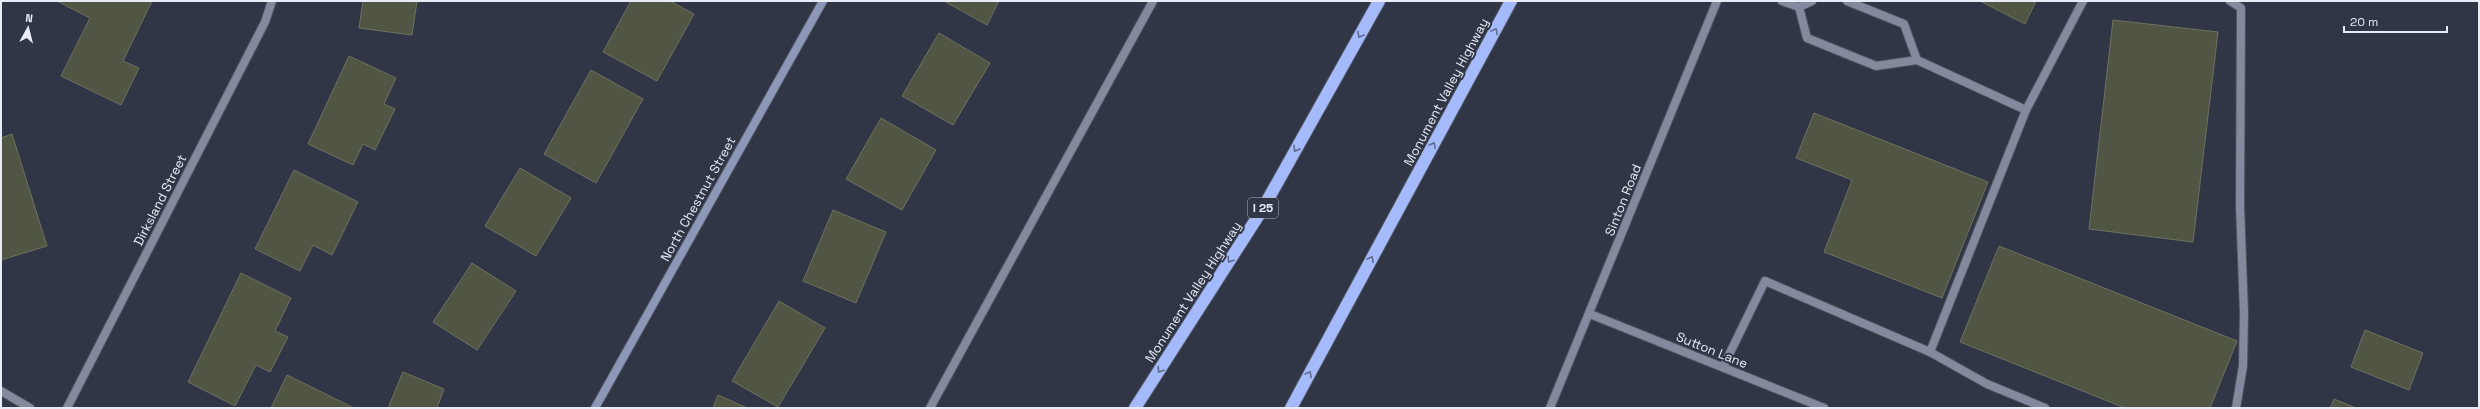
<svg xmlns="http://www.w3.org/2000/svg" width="2480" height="409" viewBox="0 0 2480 409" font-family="'Space Grotesk',sans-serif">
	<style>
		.building { fill: #515644; stroke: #6d725f }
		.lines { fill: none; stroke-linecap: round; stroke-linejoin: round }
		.service-casing { stroke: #4e5361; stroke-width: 10 }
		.minor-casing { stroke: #4e5361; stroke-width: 10 }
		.tertiary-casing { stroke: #4e5361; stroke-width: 10 }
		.secondary-casing { stroke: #4e5361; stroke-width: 10 }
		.motorway-casing { stroke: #4e5361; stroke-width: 14 }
		.service { stroke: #838a9d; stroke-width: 8 }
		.minor { stroke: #838a9d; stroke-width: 8 }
		.tertiary { stroke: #838a9d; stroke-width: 8 }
		.secondary { stroke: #8d98b9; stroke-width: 8 }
		.motorway { stroke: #a5bafa; stroke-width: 12 }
		.oneway { stroke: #5f6b8e }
		.labels { text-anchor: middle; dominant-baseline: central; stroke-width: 4; stroke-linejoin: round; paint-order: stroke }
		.shield { fill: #303646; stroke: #b1b5c1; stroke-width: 1 }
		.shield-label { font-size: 12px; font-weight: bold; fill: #e8ecf6 }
		.street-label { font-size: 13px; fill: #e8ecf6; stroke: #303646 }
	</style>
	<rect width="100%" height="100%" fill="#303646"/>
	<g class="building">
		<polygon points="152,1 123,61 139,68 121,105 61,76 90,18 57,1"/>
		<polygon points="363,1 417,1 412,35 359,28"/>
		<polygon points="631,1 670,1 694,14 657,81 603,52"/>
		<polygon points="944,1 999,1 987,25"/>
		<polygon points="1980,1 2036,1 2025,24"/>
		<polygon points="2113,20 2218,32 2193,242 2089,229"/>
		<polygon points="939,33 990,63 953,125 902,96"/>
		<polygon points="349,56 396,78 384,104 395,109 375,150 363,144 353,165 308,144"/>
		<polygon points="591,70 643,99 596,183 544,154"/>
		<polygon points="1814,113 1988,182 1942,298 1824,252 1852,180 1796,158"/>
		<polygon points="881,118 936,150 902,210 846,179"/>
		<polygon points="12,134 47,246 1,260 1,138"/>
		<polygon points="520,168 571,198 536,256 485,226"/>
		<polygon points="294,170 358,202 332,255 313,245 300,271 255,249"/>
		<polygon points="833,210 886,232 856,303 803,281"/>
		<polygon points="1999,246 2237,341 2210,408 2125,408 1960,342"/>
		<polygon points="472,263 516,291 477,350 433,322"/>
		<polygon points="241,273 291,298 275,331 288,337 270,372 256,365 235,406 188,382"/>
		<polygon points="779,301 825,328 778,407 732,381"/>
		<polygon points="2365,330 2423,353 2409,390 2351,367"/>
		<polygon points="403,372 444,389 437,408 388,408"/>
		<polygon points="287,375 354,408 271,408"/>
		<polygon points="718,395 747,408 713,408"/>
		<polygon points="2334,399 2356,408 2330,408"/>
	</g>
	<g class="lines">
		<g class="service-casing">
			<g id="service">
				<polyline points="1782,1 1799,7 1812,1"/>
				<polyline points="1847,1 1904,24 1917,60"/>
				<polyline points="2230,1 2241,8 2240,206 2244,313 2243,366 2236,408"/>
				<polyline points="1799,7 1807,38 1876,66 1917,60 2026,110 2083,1"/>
				<polyline points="1930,352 2026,110"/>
				<polyline points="1723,367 1765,281 1930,352 1987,384 2045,408"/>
				<polyline points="930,408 1153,1"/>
			</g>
		</g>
		<g class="minor-casing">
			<g id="minor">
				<polyline points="1590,314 1824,408"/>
				<polyline points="1,391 30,408"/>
				<polyline points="67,408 265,22 272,1"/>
			</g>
		</g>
		<g class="tertiary-casing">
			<polyline id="tertiary" points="1550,408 1717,1"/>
		</g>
		<g class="secondary-casing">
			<polyline id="secondary" points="595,408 823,1"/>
		</g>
		<g class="motorway-casing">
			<g id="motorway">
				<polyline points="1135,408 1262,210 1379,1"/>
				<polyline points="1291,408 1511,1"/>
			</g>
		</g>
		<use href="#service" class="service"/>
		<use href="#minor" class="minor"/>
		<use href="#tertiary" class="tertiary"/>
		<use href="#secondary" class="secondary"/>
		<use href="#motorway" class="motorway"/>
	</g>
	<defs><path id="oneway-chevron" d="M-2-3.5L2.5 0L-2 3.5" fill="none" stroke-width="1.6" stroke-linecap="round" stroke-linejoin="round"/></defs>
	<g class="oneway">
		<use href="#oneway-chevron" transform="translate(1495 31) rotate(-62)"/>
		<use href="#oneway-chevron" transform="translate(1360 35) rotate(119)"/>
		<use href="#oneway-chevron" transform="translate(1433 145) rotate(-62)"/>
		<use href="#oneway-chevron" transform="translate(1296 149) rotate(119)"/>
		<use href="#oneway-chevron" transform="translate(1371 259) rotate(-62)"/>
		<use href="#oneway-chevron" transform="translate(1230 260) rotate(123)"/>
		<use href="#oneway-chevron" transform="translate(1160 370) rotate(123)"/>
		<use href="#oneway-chevron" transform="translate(1309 374) rotate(-62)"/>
	</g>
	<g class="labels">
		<rect class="shield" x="1248" y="198" width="30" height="20" rx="3"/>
		<g class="shield-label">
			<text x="1263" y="208">I 25</text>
		</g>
		<g class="street-label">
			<text transform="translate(1446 92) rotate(-62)">Monument Valley Highway</text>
			<text transform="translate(698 199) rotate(-61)">North Chestnut Street</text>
			<text transform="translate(160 200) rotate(-63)">Dirksland Street</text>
			<text transform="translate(1623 200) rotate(-68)">Sinton Road</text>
			<text transform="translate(1193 292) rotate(-57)">Monument Valley Highway</text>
			<text transform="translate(1712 350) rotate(22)">Sutton Lane</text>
		</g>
	</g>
	<rect width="2480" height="409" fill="none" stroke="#e8ecf6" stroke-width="4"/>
	<g transform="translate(28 28) rotate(7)" stroke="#303646" stroke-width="3" paint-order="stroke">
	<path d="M0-3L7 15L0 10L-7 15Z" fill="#e8ecf6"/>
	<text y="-6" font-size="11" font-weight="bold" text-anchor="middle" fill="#e8ecf6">N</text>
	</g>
	<path d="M2344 26v6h103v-6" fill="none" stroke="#e8ecf6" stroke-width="2"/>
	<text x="2350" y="26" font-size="12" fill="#e8ecf6" stroke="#303646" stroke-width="3" paint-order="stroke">20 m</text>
</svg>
